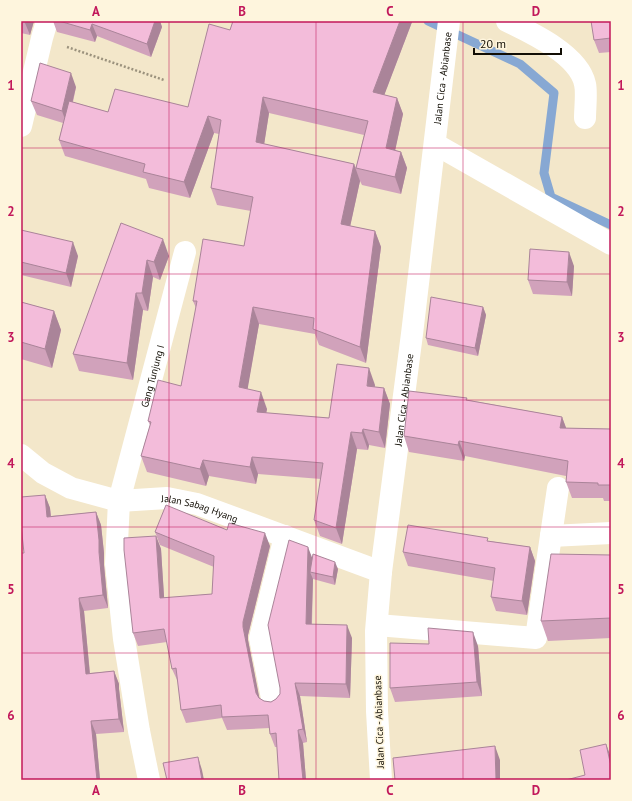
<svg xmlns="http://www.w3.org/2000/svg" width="632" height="801" viewBox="0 0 632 801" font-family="'PT Sans',sans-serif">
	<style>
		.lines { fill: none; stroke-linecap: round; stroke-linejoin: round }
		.stream { stroke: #87a8d3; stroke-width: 9 }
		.path { stroke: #9b927d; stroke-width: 2.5; stroke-dasharray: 2 2; stroke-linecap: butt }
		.street { stroke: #fff; stroke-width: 22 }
		.secondary { stroke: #fff; stroke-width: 22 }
		.wall { fill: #d1a2bb; fill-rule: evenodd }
		.shaded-wall { fill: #aa8499 }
		.building { fill: #f3bcda; stroke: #aa8499 }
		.grid { fill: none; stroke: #c2185b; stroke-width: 1; stroke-opacity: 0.55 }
		.labels { text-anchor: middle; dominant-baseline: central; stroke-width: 3; stroke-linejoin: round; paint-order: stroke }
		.street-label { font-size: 10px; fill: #120e05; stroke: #fef5dd }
		.neatline { fill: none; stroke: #c2185b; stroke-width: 1.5 }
		.grid-label { font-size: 13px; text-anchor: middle; font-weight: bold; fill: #c2185b }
	</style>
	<rect width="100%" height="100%" fill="#f3e7ca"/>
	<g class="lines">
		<polyline class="stream" points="428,21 520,64 554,93 544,173 551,197 611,225"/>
		<polyline class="path" points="67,47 164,80"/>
		<g class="street">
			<path d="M507,21C532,33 579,55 585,84C587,92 585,109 585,118"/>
			<polyline points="21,126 42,38 47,21"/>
			<polyline points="435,144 611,244"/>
			<path id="s1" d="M21,455L43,473L71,488L119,501L167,498L197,504L381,572"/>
			<polyline points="551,536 611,533"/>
			<polyline points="377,625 536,638 558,488"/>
			<polyline points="273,703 260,638 285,536"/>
			<path id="s2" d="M149,780L139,731L124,639L116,564L119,501L185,252"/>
		</g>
		<path class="secondary" id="s3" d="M381,780L377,711L376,631L381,572L412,334L449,21"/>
	</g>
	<g class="wall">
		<polygon points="21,21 34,21 30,35 21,33"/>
		<polygon points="53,21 160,21 162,27 151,57 97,36 95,42 57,32"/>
		<path d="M233,21H411L412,22L384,95L397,98L403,114L395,150L401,152L407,168L401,194L362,185L360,181L350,226L375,231L381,247L366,363L319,345L315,334L259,324L247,389L267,409L266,413L329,418L375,385L374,387L384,388L390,404L385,448L369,445L368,450L357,449L342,544L320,536L314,520L321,479L258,474L256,484L209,476L206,486L147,472L141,456L150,425L148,421L181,386L196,308L193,301L244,246L251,211L217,205L211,188L219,134L214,133L190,198L149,188L146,179L65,156L59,140L63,123L37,115L31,101L76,87L73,102L108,112L188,107L230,30ZM269,113L364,135L356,168L354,164L264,144Z"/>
		<polygon points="611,21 611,52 599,53 594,40"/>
		<polygon points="121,223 169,256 160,280 153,277 148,311 143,310 133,380 79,371 73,354"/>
		<polygon points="21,230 78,256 71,287 21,275"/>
		<polygon points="574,266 572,296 533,294 528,280"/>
		<polygon points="21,302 54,311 61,330 52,368 21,359"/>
		<polygon points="483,307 486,315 478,356 428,345 426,338"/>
		<polygon points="468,400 562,417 566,428 611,429 611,501 604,501 603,498 572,498 566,482 566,476 465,456 464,461 409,452 404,436"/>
		<polygon points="45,495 50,508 51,516 96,512 101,525 104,553 104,565 108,608 84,611 90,673 114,671 119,684 119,689 124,732 96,734 100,780 21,780 24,553"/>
		<polygon points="227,530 270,546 248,635 248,640 259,698 264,701 271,702 276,699 280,694 312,558 338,569 335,585 313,579 312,624 352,638 350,698 300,696 307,742 303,743 306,780 279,780 277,747 275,747 270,734 270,728 227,730 222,718 186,723 181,710 178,682 172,669 167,642 138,646 133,633 156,536 161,549 164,598 212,594 214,567 160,545 155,532"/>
		<polygon points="489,541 530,547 535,561 527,615 496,611 491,597 494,581 408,566 403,552"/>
		<polygon points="611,555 611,638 548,641 541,621"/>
		<polygon points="478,646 482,696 395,702 390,688"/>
	</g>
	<g class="shaded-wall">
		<polygon points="26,21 34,21 30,35 25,23"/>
		<polygon points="155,21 160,21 162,27 151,57 147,44"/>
		<polygon points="400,21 411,21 412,22 379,109 373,92"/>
		<polygon points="92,24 97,36 95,42 90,30"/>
		<polygon points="71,73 76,87 67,125 62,111"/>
		<polygon points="263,97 269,113 262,158 256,142"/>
		<polygon points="397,98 403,114 392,165 386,148"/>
		<polygon points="208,116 214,133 190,198 184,182"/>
		<polygon points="401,152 407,168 401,194 395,177"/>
		<polygon points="354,164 360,181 347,241 341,224"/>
		<polygon points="375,231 381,247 366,363 360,347"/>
		<polygon points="163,239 169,256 160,280 154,262"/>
		<polygon points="73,242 78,256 71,287 66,273"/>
		<polygon points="569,252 574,266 572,296 567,282"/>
		<polygon points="147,260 153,277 148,311 142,293"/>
		<polygon points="136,293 143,310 133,380 127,363"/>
		<polygon points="253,307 259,324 245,404 239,387"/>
		<polygon points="483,307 486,315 478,356 475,348"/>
		<polygon points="54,311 61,330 52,368 45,349"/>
		<polygon points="369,368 375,385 373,403 367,386"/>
		<polygon points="384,388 390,404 385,448 379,432"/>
		<polygon points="261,392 267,409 263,429 257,412"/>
		<polygon points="562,417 568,433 560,428"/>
		<polygon points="363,429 369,445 368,450 362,433"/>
		<polygon points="351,432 357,449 342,544 336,528"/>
		<polygon points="459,441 465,456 464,461 458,445"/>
		<polygon points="252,457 258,474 256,484 250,467"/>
		<polygon points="203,460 209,476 206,486 200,469"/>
		<polygon points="45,495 50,508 52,530 47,517"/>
		<polygon points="96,512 101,525 104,553 104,565 108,608 103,595 99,552"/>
		<polygon points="265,533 270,546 248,635 248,640 261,706 256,693 243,627 243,622"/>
		<polygon points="156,536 161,549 165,612 160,598"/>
		<polygon points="308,547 313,560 310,572 313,579 311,637 306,624"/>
		<polygon points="530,547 535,561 527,615 522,601"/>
		<polygon points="335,562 338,569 335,585 333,577"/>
		<polygon points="79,598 84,611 91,687 86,674"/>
		<polygon points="347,625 352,638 350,698 346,684"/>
		<polygon points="473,632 478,646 482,696 477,682"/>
		<polygon points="114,671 119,684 119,689 124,732 119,719"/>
		<polygon points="295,683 300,696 307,742 303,729"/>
		<polygon points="91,721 96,734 100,780 97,780"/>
		<polygon points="298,730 303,743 306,780 303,780"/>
		<polygon points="606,744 611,757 611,766"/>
		<polygon points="495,746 500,760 500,780 496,780"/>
		<polygon points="198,757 202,770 204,780 202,780"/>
	</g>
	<g class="building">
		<polygon points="59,21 155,21 147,44 92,24 90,30"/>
		<polygon points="233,21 400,21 373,92 397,98 386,148 401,152 395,177 356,168 368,121 263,97 256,142 354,164 341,224 375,231 360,347 313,329 314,318 253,307 239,387 261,392 257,412 329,418 337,364 369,368 367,386 384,388 379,432 363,429 362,433 351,432 336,528 314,520 323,463 252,457 250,467 203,460 200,469 141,456 151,422 148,421 158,380 181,386 197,301 193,301 203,239 244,246 253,197 211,188 221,120 208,116 184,182 143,172 145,164 59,140 69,101 108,112 115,89 188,107 209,24 230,30"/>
		<polygon points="591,21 611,21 611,38 594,40"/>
		<polygon points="40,63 71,73 62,111 31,101"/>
		<polygon points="121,223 163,239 154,262 147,260 142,293 136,293 127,363 73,354"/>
		<polygon points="21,230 73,242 66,273 21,262"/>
		<polygon points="530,249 569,252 567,282 528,280"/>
		<polygon points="431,297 483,307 475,348 426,338"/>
		<polygon points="21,302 54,311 45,349 21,342"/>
		<polygon points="409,391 467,398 466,400 562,417 560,428 611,429 611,485 598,485 598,483 566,482 568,461 459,441 458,445 404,436"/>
		<polygon points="45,495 47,517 96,512 99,540 99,552 103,595 79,598 86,674 114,671 119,719 91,721 97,780 21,780 21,553 24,553 21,525 21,497"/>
		<polygon points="166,505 227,530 229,523 265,533 243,622 243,627 256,693 259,698 264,701 271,702 276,699 280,694 280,688 268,625 289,540 308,547 306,624 347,625 346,684 295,683 303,729 298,730 303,780 279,780 276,733 270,734 268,715 222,717 221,705 181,710 176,668 172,669 164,629 133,633 124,550 124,538 156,536 160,598 212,594 214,556 155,532"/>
		<polygon points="408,525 488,538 487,541 530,547 522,601 491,597 495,568 403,552"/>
		<polygon points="313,554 335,562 333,577 310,572"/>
		<polygon points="551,554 611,555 611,618 541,621"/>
		<polygon points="428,628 473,632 477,682 390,688 390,643 429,644"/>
		<polygon points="606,744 611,766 611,780 566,780 585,775 580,750"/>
		<polygon points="495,746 496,780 395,780 393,758"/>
		<polygon points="198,757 202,780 167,780 163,763"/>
	</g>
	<path class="grid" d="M169,21V780M316,21V780M463,21V780M21,148H611M21,274H611M21,400H611M21,527H611M21,653H611"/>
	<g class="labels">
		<g class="street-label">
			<text stroke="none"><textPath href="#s3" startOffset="706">Jalan Cica - Abianbase</textPath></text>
			<text stroke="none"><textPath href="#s2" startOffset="411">Gang Tunjung I</textPath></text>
			<text stroke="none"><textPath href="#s3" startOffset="382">Jalan Cica - Abianbase</textPath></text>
			<text stroke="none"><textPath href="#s1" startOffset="192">Jalan Sabag Hyang</textPath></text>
			<text transform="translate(379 722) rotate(-92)">Jalan Cica - Abianbase</text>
		</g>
	</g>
	<rect width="632" height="801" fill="none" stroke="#fef5dd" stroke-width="44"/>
	<path d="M474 48v6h87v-6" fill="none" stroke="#120e05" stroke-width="2"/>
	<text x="480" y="48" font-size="12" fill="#120e05" stroke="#fef5dd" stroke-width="3" paint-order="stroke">20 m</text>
	<rect x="22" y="22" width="588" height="757" class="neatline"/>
	<g class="grid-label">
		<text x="96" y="16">A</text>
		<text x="242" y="16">B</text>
		<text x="390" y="16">C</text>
		<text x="536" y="16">D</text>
		<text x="11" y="90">1</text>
		<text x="621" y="90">1</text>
		<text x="11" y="216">2</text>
		<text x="621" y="216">2</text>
		<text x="11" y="342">3</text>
		<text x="621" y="342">3</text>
		<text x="11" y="468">4</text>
		<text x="621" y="468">4</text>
		<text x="11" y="594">5</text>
		<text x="621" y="594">5</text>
		<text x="11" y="720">6</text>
		<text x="621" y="720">6</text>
		<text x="96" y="795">A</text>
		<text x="242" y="795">B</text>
		<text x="390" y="795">C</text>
		<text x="536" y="795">D</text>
	</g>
</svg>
